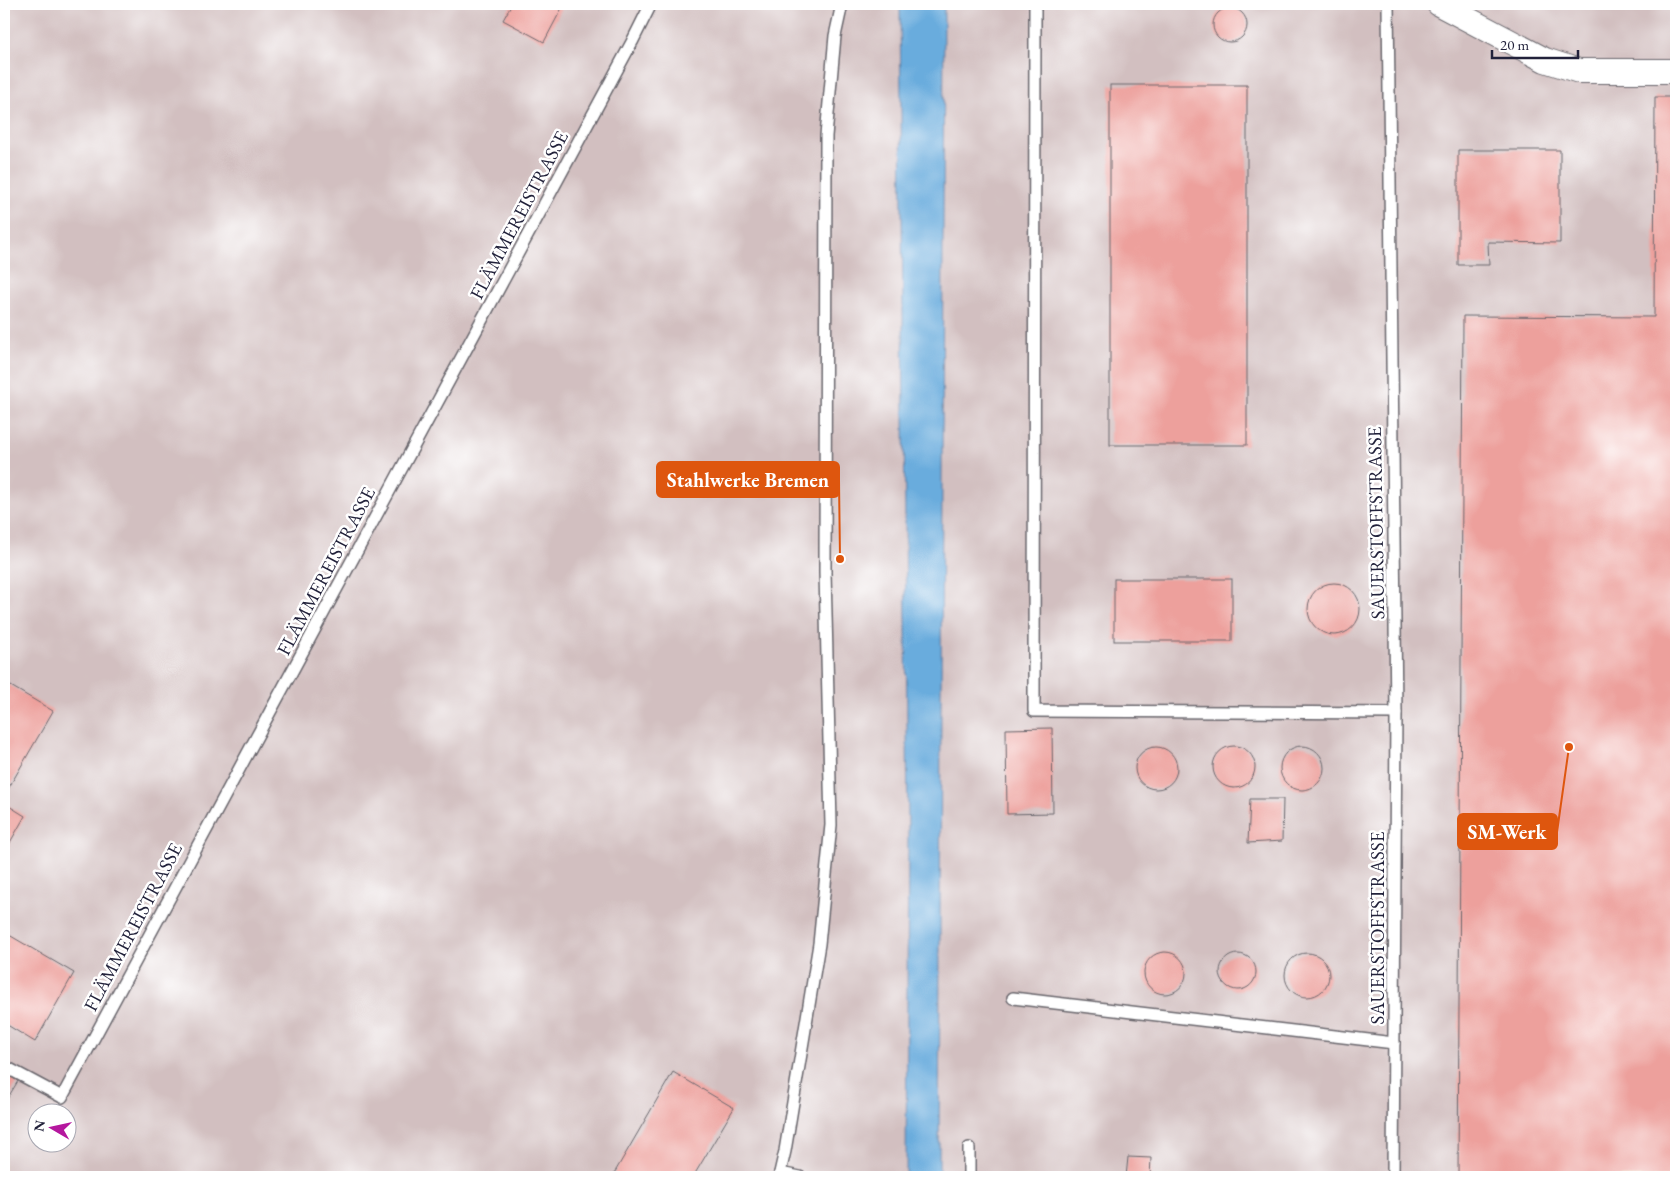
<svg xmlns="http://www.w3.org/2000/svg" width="1680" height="1181" viewBox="0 0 1680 1181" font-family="'EB Garamond',serif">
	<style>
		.industrial { fill: #d2bfc0; fill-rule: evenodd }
		.water { fill: #69acdd; stroke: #46678c }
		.building { fill: #eda09c }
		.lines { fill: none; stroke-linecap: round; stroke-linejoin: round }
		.service-casing { stroke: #69666c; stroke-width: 14 }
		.minor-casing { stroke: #69666c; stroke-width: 26 }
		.service { stroke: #fff; stroke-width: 11 }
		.minor { stroke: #fff; stroke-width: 24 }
		.labels { text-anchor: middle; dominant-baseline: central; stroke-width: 5; stroke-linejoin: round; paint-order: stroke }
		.street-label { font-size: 19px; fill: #22223b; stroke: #fff }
		.leader { fill: none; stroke: #de560e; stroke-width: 2 }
		.callout-dot { fill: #de560e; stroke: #fff; stroke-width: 2 }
		.callout { fill: #de560e; stroke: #de560e; stroke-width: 2 }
		.callout-label { font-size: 20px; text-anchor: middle; font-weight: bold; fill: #fff }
	</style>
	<rect width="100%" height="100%" fill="#fff"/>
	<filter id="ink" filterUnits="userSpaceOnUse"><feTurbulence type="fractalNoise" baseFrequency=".02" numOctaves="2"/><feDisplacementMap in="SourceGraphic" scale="10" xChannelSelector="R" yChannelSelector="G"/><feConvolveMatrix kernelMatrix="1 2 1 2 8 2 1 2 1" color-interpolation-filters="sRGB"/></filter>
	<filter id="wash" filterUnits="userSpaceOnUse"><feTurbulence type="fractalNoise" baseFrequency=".0096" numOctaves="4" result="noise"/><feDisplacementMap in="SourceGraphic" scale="20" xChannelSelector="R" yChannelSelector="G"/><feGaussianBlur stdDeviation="1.12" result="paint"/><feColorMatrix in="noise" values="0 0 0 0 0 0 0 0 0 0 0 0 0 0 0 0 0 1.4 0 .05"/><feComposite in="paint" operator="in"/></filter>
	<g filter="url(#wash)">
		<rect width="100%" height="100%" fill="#eee5c8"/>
		<path class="industrial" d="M4,4H1676V1177H4ZM38,1114H68V1144H38Z"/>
		<polygon class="water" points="900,4 944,4 939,1177 906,1177 908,828"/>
		<g id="blocks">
			<g class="building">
				<polygon points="512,4 564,4 544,42 503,20"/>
				<circle cx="1230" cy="25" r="17"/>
				<rect x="1110" y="85" width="137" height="360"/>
				<polygon points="1655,97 1676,97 1676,1177 1458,1177 1463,316 1654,317"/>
				<polygon points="1458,150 1560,150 1560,243 1488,242 1489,265 1458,265"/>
				<rect x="1114" y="579" width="118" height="62"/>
				<circle cx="1334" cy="609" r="26"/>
				<polygon points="4,682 53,711 4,796"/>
				<polygon points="1052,728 1053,813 1007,814 1006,729"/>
				<circle cx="1302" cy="768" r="22"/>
				<circle cx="1234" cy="767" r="21"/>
				<circle cx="1156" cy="768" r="21"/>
				<polygon points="1250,799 1283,799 1282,841 1248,843"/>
				<polygon points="4,803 25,816 4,853"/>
				<polygon points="4,932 74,973 35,1042 4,1023"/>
				<circle cx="1165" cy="973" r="21"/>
				<circle cx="1307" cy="975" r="22"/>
				<circle cx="1238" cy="972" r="18"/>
				<polygon points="673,1072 734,1108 693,1177 612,1177"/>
				<polygon points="4,1073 18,1081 4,1104"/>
				<polygon points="1128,1157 1151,1158 1150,1177 1126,1177"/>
			</g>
		</g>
	</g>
	<g filter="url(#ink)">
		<use href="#blocks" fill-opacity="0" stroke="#69666c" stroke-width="1"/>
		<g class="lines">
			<g class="service-casing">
				<g id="service">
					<polyline points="1035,4 1034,711 1396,713"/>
					<polyline points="1388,4 1396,713 1393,1177"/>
					<polyline points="1013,998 1394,1043"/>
					<polyline points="4,1066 62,1097 632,42 651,4"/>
					<polyline points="780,1173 800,1177"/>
					<polyline points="779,1177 785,1151 819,944 831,825 825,572 826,136 835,36 842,4"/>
					<polyline points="969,1177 969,1148"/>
				</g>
			</g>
			<g class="minor-casing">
				<polyline id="minor" points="1439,4 1545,60 1579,71 1676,71"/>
			</g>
			<use href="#service" class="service"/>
			<use href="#minor" class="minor"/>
		</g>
	</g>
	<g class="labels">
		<g class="street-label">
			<text transform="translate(519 215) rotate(-62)">FLÄMMEREISTRASSE</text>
			<text transform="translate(1376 523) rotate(-91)">SAUERSTOFFSTRASSE</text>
			<text transform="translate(326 571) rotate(-62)">FLÄMMEREISTRASSE</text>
			<text transform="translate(133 927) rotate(-62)">FLÄMMEREISTRASSE</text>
			<text transform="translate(1377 928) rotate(-90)">SAUERSTOFFSTRASSE</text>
		</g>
	</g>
	<path class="leader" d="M840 559L839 480M1569 747L1557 832"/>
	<g class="callout-dot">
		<circle cx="840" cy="559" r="5"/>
		<circle cx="1569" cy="747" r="5"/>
	</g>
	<g class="callout">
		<rect x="657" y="462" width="182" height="35" rx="5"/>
		<rect x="1458" y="814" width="99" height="35" rx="5"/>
	</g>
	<g class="callout-label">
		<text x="748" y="487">Stahlwerke Bremen</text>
		<text x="1507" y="839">SM-Werk</text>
	</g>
	<rect width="1680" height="1181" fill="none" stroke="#fff" stroke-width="20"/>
	<g transform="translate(52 1128) rotate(279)"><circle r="24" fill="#ffffff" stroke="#a7a7b1"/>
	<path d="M0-4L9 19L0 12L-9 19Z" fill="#b5179e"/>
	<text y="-8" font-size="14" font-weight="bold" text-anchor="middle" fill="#22223b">N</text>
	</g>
	<path d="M1492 50v8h86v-8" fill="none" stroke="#22223b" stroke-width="2.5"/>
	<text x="1500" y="50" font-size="15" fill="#22223b" stroke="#ffffff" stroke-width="4" paint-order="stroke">20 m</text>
</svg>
